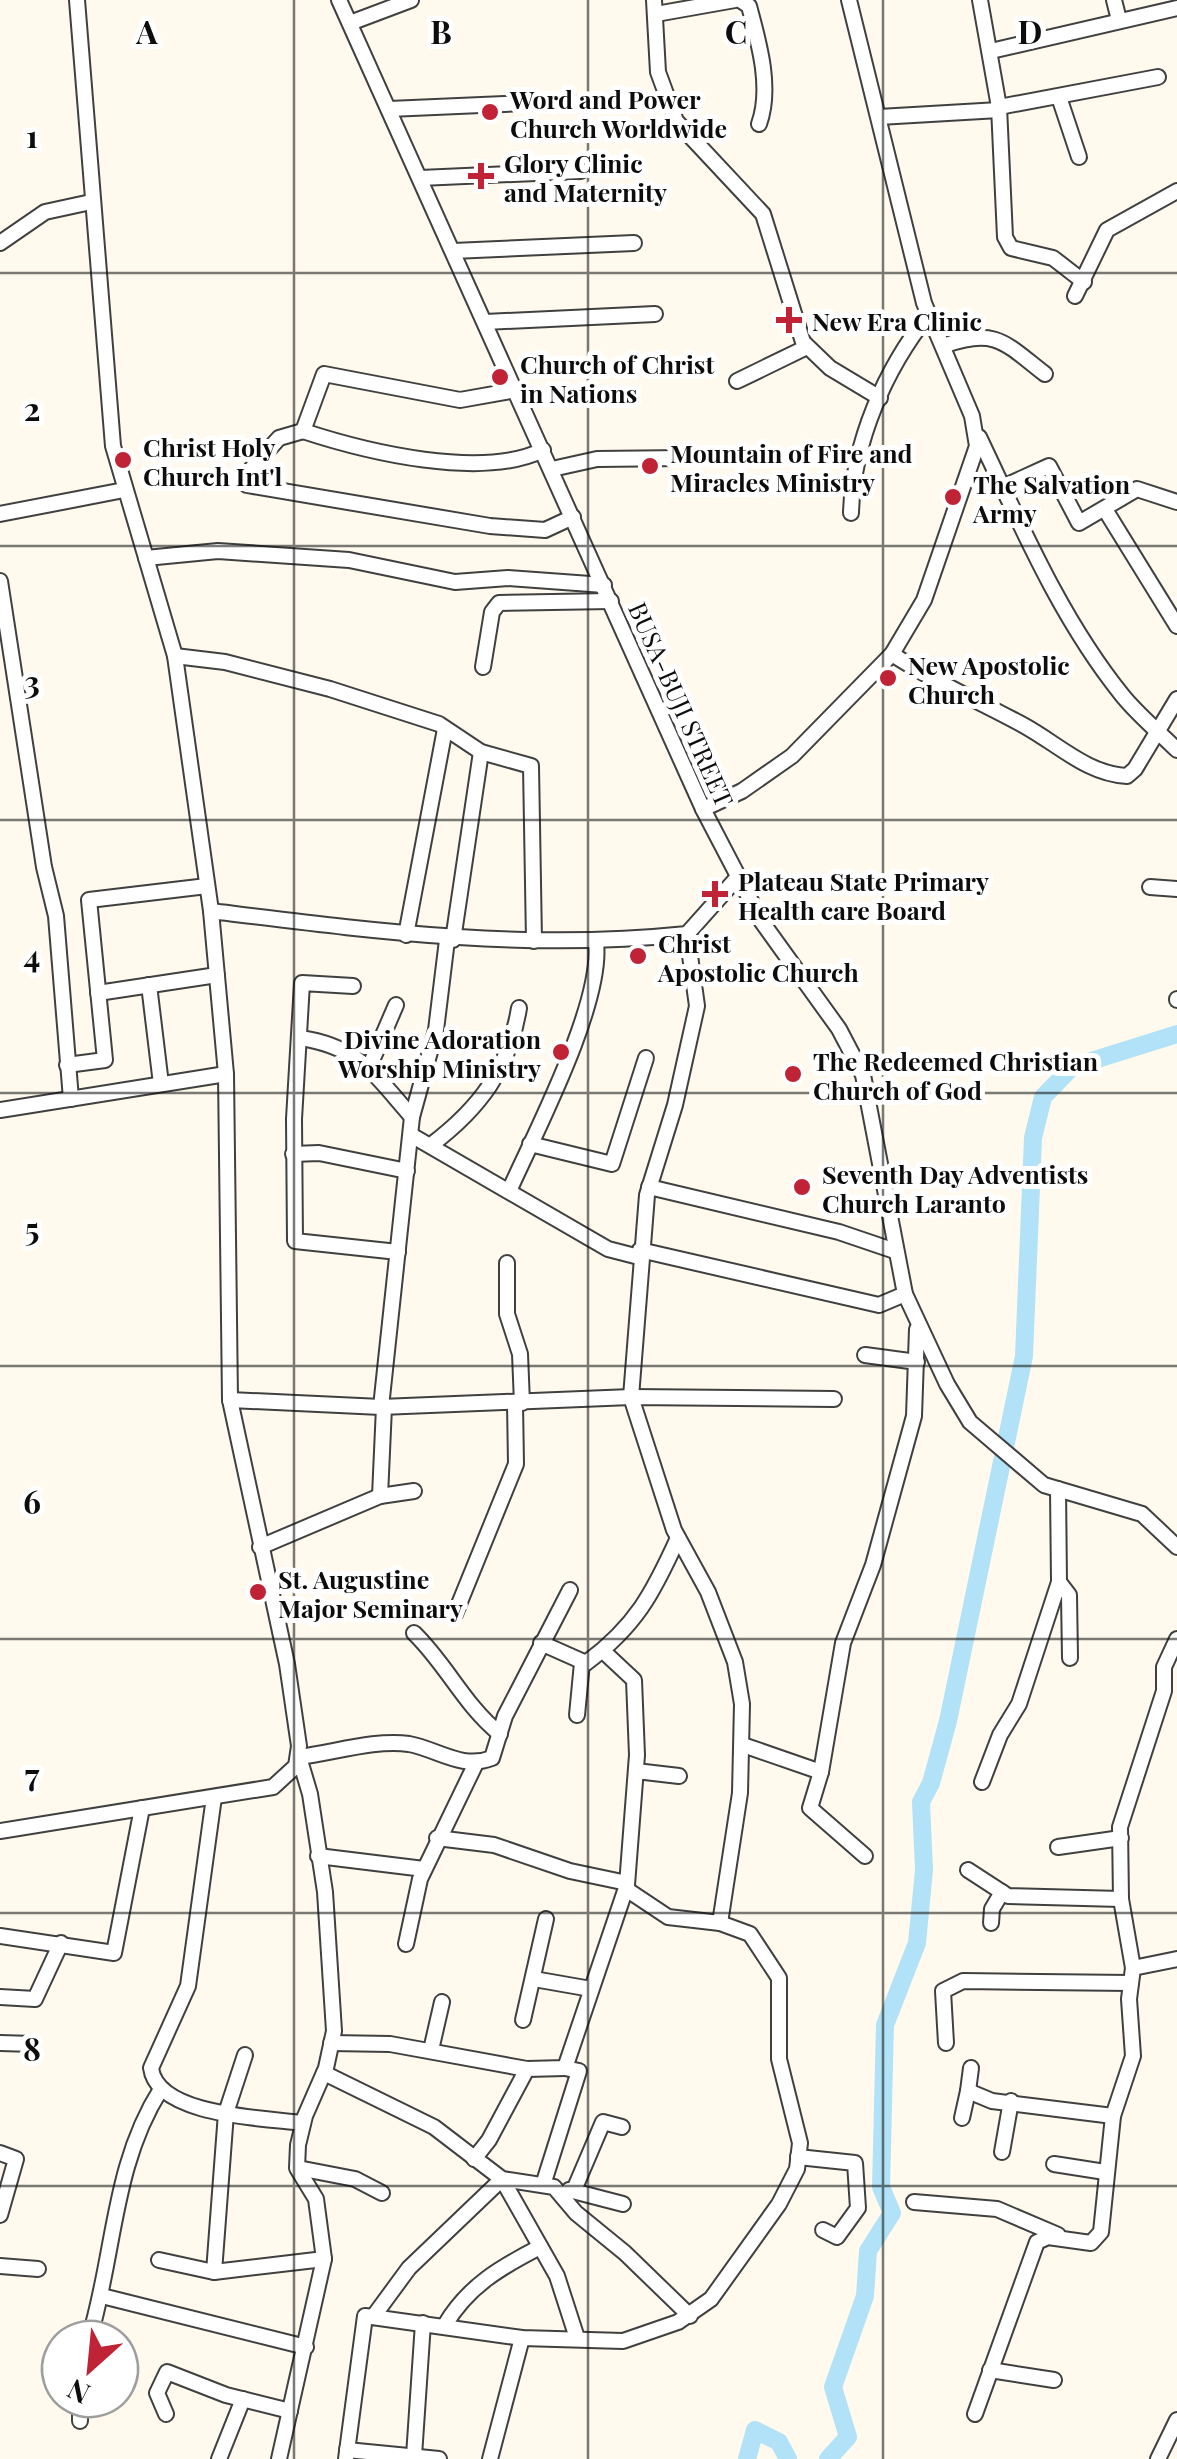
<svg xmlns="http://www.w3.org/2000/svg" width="1177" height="2459" viewBox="0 0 1177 2459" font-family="'Playfair Display',serif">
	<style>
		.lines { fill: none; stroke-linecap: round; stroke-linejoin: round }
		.river { stroke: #b1e2f7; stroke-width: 18 }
		.minor-casing { stroke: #404040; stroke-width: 18 }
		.minor { stroke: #fff; stroke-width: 14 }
		.grid { fill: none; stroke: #0d0d0d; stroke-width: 2.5; stroke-opacity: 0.55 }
		.poi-dot { fill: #bf2335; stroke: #fff; stroke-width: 4 }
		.labels { text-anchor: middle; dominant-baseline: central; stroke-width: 10; stroke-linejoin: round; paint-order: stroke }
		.poi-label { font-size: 25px; font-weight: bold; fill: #0d0d0d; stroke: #fff; text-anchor: start }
		.street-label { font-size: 25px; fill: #0d0d0d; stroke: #fff }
		.grid-label { font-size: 32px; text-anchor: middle; font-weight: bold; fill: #0d0d0d; stroke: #fff; stroke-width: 10; stroke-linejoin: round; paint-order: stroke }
	</style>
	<rect width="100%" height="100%" fill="#fffaed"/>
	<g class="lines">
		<g class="river">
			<polyline points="747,2459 755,2430 779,2442 788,2459"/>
			<polyline points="828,2459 848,2437 833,2387 865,2296 868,2251 892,2213 881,2187 885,2025 917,1943 924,1870 921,1802 931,1783 948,1721 1024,1356 1033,1138 1043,1097 1072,1067 1177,1034"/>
		</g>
		<g class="minor-casing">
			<g id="minor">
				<polyline points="339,0 703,809 762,922 839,1029 863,1075 905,1294 947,1384 970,1422 1044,1485 1142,1514 1177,1547"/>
				<polyline points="654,0 658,72 676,121 763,214 803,342 830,368 880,398"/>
				<path d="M740,0L749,6C759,43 772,88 759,124"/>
				<polyline points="980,0 999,107 1005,237 1011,248 1053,258 1084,282"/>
				<polyline points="1114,0 1119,20"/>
				<polyline points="656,14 735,0"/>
				<polyline points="350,23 411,0"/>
				<polyline points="991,51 1177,8"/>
				<polyline points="1059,97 1079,157"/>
				<polyline points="999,107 1158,77"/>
				<polyline points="389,109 570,101"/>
				<polyline points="879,117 999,110"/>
				<polyline points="420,178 581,171"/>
				<polyline points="0,243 45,212 91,202"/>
				<polyline points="453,251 634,243"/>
				<polyline points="1075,296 1107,230 1177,191"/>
				<polyline points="485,322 655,314"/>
				<path d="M946,345C996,327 1006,344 1045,374"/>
				<polyline points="737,381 807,347"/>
				<polyline points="516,390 460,400 324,374 303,431 279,438 244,477 247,485 490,526 545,530 573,517"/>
				<path d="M303,431C367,452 482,480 543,450"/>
				<path d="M979,437C1021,525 1060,618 1122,695C1138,715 1159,732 1177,750"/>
				<polyline points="552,469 597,459 684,458"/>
				<polyline points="1003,487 1049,466 1079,523 1137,489 1177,502"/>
				<polyline points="1106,511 1177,626"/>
				<path d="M851,513C853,442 885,369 929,314"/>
				<polyline points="0,514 124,490"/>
				<polyline points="146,558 218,551 349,560 455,582 508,578 604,585"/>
				<polyline points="0,581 44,867 56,916 71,1099"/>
				<path d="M892,654C934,682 979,701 1023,725C1058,744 1087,774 1127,776L1135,769L1177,699"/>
				<polyline points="175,656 225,662 330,689 439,724 481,752 531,766 534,941"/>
				<polyline points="483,667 492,612 499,603 611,601"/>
				<polyline points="703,809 742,791 792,756 892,654 924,600 977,446 972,416 924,303 849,0"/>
				<polyline points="1150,887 1177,889"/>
				<path d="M211,911C374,931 522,951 687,934L737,878"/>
				<polyline points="687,934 697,1006 675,1105 647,1195 631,1397 674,1530 708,1592 735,1662 742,1704 740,1793 720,1923"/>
				<polyline points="406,935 445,729"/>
				<polyline points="453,940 481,752"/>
				<polyline points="149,985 161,1084"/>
				<polyline points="353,986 302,983 294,1119 295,1241 398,1252"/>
				<polyline points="98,993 217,975"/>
				<polyline points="1177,1000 1177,999"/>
				<path d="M300,1038C358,1046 375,1075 412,1117"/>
				<polyline points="67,1065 105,1060 89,900 207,886"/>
				<polyline points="368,1070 396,1005"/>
				<polyline points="0,1110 226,1074"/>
				<polyline points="411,1135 608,1249 639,1257"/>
				<polyline points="530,1144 612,1164 646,1058"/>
				<path d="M431,1145C480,1108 509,1069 519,1008"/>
				<polyline points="293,1154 319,1153 407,1171"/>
				<polyline points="649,1187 839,1232 895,1251"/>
				<path d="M510,1189C536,1131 603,1003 596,943"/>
				<polyline points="640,1250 879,1305 905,1294"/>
				<polyline points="507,1263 507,1314 520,1354 522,1403"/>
				<polyline points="865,1355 917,1362"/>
				<polyline points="230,1400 381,1407 631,1397 834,1399"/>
				<polyline points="381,1407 412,1117 436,1030 447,940"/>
				<polyline points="380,1496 384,1407"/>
				<polyline points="260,1547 380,1496 414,1491"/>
				<polyline points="1059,1582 1069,1595 1070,1658"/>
				<polyline points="455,1614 516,1464 515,1404"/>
				<path d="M414,1633C447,1665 464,1705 500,1734"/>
				<path d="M541,1643L586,1663C636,1626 653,1593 678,1538"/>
				<polyline points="577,1715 582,1663"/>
				<polyline points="743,1745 821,1772 843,1643 873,1565 914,1416 917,1329"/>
				<polyline points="636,1771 679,1776"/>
				<polyline points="821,1772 810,1808 865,1856"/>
				<polyline points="982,1782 1000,1735 1019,1704 1059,1582 1058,1489"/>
				<path d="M214,1797L188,1986L151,2068C157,2116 264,2118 303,2123"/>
				<polyline points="0,1831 273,1787 296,1766 299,1746 287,1664 230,1400 226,1074 211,911 175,656 113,446 77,0"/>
				<polyline points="437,1838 494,1845 570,1871 627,1883"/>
				<polyline points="1058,1847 1121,1838"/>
				<polyline points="318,1856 424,1869"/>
				<polyline points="968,1870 1008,1896 1121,1899"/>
				<polyline points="991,1923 992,1909 1002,1892"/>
				<polyline points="0,1936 114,1953 142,1808"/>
				<polyline points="406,1944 420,1879 476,1763"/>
				<polyline points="1133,1968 1177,1959"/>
				<polyline points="534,1979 591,1989"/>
				<polyline points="0,1997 35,1999 61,1943"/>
				<polyline points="523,2020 546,1919"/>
				<polyline points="0,2043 33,2044"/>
				<polyline points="331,2043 390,2044 527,2069 565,2068 627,1885 637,1755 634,1680 603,1651"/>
				<polyline points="946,2043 943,1991 963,1981 1131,1983"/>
				<polyline points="431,2050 442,2002"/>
				<polyline points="324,2073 434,2127 502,2179 554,2187 576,2213 625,2253 690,2316"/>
				<polyline points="968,2091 971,2068"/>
				<polyline points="962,2118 968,2091 992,2101 1113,2116"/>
				<polyline points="1002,2152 1011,2101"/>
				<polyline points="0,2153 16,2159 0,2215"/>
				<polyline points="798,2157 855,2163 858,2208 837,2237 823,2230"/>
				<polyline points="474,2159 489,2140 527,2069"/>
				<polyline points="1054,2164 1105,2172"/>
				<polyline points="298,2168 355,2179 382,2193"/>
				<polyline points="543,2185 579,2071 565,2068"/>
				<polyline points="569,2190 623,2204"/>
				<polyline points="574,2190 603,2122 622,2127"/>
				<polyline points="914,2202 997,2209 1058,2235"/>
				<polyline points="159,2260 214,2272 324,2259"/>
				<polyline points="0,2266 38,2269"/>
				<polyline points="214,2272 226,2113 245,2055"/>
				<polyline points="102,2296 306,2347"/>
				<polyline points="373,2317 409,2268 502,2179 557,2276 577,2338"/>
				<path d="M445,2325C468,2286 501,2267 540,2247"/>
				<path d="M89,2339C115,2254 112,2166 161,2089"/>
				<polyline points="990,2370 1054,2380"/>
				<polyline points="166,2414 157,2393 167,2372 226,2395 290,2411"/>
				<polyline points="975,2414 1037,2242 1048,2237 1091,2243 1101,2232 1113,2116 1133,2056 1129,1999 1133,1968 1121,1899 1120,1827 1164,1691 1164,1667 1177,1639"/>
				<polyline points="80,2421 80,2399"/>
				<polyline points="347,2450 439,2459"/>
				<polyline points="414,2456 423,2323"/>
				<polyline points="219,2459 243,2399"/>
				<path d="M279,2459L324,2259L316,2199L297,2168L298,2145L305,2116L326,2068L334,2031L325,1892L310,1794L299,1757C333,1753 375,1739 409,1744C437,1749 462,1770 492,1758L505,1716L570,1590"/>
				<polyline points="346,2459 365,2316 522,2338 623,2341 678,2322 711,2299 779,2204 797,2169 800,2143 779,2059 779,1978 750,1934 720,1923 668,1917 626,1889"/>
				<polyline points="490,2459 522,2338"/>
				<polyline points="1158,2459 1177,2420"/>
			</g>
		</g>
		<use href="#minor" class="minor"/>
	</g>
	<path class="grid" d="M294,0V2459M588,0V2459M883,0V2459M0,273H1177M0,546H1177M0,820H1177M0,1093H1177M0,1366H1177M0,1639H1177M0,1913H1177M0,2186H1177"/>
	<g class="poi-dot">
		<circle cx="490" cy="112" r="10"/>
		<path d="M476 161h10v10h10v10h-10v10h-10v-10h-10v-10h10z"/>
		<path d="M784 305h10v10h10v10h-10v10h-10v-10h-10v-10h10z"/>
		<circle cx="500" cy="377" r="10"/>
		<circle cx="123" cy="460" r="10"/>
		<circle cx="650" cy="466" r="10"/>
		<circle cx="953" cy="497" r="10"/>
		<circle cx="888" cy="678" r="10"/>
		<path d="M710 879h10v10h10v10h-10v10h-10v-10h-10v-10h10z"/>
		<circle cx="638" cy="956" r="10"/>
		<circle cx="561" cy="1052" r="10"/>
		<circle cx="793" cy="1074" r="10"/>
		<circle cx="802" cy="1187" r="10"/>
		<circle cx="258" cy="1592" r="10"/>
	</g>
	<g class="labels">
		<g class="poi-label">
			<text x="510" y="98">Word and Power<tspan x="510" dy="29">Church Worldwide</tspan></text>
			<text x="504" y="162">Glory Clinic<tspan x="504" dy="29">and Maternity</tspan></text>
			<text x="812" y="320">New Era Clinic</text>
			<text x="520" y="363">Church of Christ<tspan x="520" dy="29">in Nations</tspan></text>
			<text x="143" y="446">Christ Holy<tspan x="143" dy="29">Church Int'l</tspan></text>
			<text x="670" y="452">Mountain of Fire and<tspan x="670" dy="29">Miracles Ministry</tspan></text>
			<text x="973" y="483">The Salvation<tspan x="973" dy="29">Army</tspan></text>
			<text x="908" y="664">New Apostolic<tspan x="908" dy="29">Church</tspan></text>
			<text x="738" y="880">Plateau State Primary<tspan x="738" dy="29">Health care Board</tspan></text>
			<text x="658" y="942">Christ<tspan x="658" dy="29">Apostolic Church</tspan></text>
			<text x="541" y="1038" text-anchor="end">Divine Adoration<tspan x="541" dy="29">Worship Ministry</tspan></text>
			<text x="813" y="1060">The Redeemed Christian<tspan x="813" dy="29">Church of God</tspan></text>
			<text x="822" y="1173">Seventh Day Adventists<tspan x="822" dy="29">Church Laranto</tspan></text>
			<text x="278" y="1578">St. Augustine<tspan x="278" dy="29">Major Seminary</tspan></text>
		</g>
		<g class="street-label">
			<text transform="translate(682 704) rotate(66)">BUSA-BUJI STREET</text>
		</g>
	</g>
	<g class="grid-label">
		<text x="147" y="44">A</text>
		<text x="441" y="44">B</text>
		<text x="736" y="44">C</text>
		<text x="1030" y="44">D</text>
		<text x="32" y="148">1</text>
		<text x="32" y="421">2</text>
		<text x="32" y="694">3</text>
		<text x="32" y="968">4</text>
		<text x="32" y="1241">5</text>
		<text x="32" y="1514">6</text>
		<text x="32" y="1787">7</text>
		<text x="32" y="2061">8</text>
	</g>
	<g transform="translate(90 2369) rotate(207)"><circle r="48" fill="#ffffff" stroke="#9e9e9e" stroke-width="2.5"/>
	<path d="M0-8L18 38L0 25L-18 38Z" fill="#bf2335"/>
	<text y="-15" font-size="28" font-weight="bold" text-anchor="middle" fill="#0d0d0d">N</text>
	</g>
</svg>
